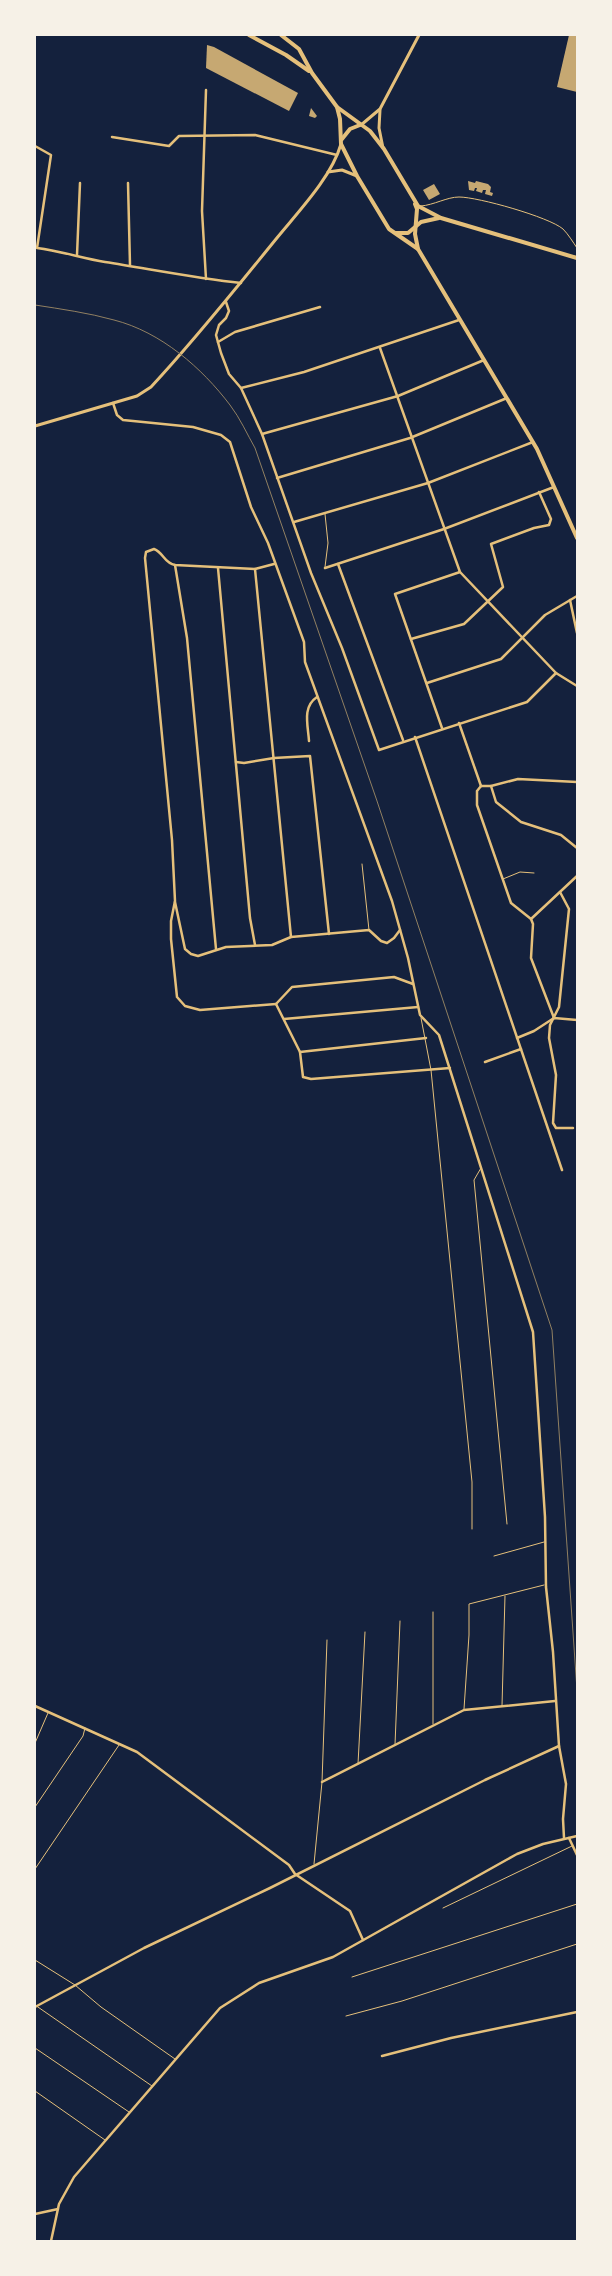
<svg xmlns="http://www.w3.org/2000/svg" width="612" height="2276" viewBox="0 0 612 2276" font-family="'Source Sans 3',sans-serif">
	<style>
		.building { fill: #c6a872 }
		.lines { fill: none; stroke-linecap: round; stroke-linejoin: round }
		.service { stroke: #e5c07b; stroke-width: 1 }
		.minor { stroke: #e5c07b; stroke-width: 2.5 }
		.secondary { stroke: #e5c07b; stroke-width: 3 }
		.primary { stroke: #e5c07b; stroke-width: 4 }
		.rail { stroke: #918062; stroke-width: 1 }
	</style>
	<rect width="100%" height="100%" fill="#14213d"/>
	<g class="building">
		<polygon points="569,35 577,35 577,92 557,87"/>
		<polygon points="207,45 214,47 298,93 289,111 206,68"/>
		<polygon points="311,108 317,116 315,118 309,116"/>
		<polygon points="468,181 475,183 476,181 488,184 491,187 490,192 493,193 492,196 485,194 486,190 483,190 482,193 476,191 477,188 475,188 474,191 469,190"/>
		<polygon points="434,184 440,194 429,200 423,190"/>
	</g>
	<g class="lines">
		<g class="service">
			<path d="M421,206C434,205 447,197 459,197C478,197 549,217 563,229C568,234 573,242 577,248"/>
			<polyline points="325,567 328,543 325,514"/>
			<polyline points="362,864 369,930"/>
			<polyline points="503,879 520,872 534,873"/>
			<polyline points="421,1018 431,1070 472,1482 472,1529"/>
			<polyline points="481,1168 474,1180 507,1524"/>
			<polyline points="494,1556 544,1542"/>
			<polyline points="502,1706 505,1596"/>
			<polyline points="464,1709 469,1635 469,1604 544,1585"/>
			<polyline points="433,1724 433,1612"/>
			<polyline points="35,1743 48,1713"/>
			<polyline points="395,1745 400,1621"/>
			<polyline points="358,1764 365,1632"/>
			<polyline points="35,1807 83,1736 85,1728"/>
			<polyline points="314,1864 322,1782 327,1640"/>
			<polyline points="35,1869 119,1745"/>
			<polyline points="443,1908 572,1846"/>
			<polyline points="35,1960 75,1985 101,2007 175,2059"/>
			<polyline points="352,1977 577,1904"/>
			<polyline points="35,2005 152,2086"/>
			<polyline points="346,2016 402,2001 577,1944"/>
			<polyline points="35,2048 129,2112"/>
			<polyline points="35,2091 105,2140"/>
		</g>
		<g class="minor">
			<polyline points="112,137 169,146 179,136 255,135 337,155"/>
			<path d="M35,146L51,155L37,248C60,251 82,258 105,262C150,269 195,278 241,283"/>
			<polyline points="128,183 130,265"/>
			<polyline points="77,255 80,183"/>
			<polyline points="206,279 202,211 206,90"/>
			<polyline points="226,302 229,311 226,318 219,325 216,335 221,353 229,374 241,388 262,434 311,573 342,648 379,750 527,702 556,673"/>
			<polyline points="218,342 235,332 320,307"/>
			<polyline points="380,348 460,572 556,673 577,686"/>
			<polyline points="241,388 304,372 459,320"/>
			<polyline points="113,403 117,415 123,420 193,427 221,435 230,442 251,507 268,543 304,642 305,662 392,901 408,958 420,1015 439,1035 533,1332 545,1517 546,1587 553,1652 559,1746 566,1784 563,1819 564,1838"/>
			<polyline points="262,434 398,396 484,360"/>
			<polyline points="277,478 410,438 507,398"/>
			<polyline points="294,522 428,483 533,442"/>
			<path d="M274,564L255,569L175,565C164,563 164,553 154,549L146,552L145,558L172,840L175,901L171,921V939L177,997L185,1006L200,1010L276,1004"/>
			<polyline points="338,564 403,740"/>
			<polyline points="175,565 187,638 216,949"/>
			<polyline points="218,568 250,918 255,945"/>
			<polyline points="325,568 444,529 554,487"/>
			<polyline points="255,569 291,937"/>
			<polyline points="570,600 577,633"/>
			<polyline points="411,639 464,624 503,587 491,544 534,528 549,525 551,519 539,492"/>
			<polyline points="427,683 501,659 545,615 577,596"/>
			<polyline points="459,723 481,786"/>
			<polyline points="442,728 395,594 460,572"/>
			<polyline points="415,737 562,1170"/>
			<path d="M309,741C308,725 302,707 317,697"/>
			<polyline points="236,762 244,763 274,758 310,756 329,934"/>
			<polyline points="481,786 477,791 477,805 511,903 531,919 533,924 531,958 554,1018"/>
			<polyline points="481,786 491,786 496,802 521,822 561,835 577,848"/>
			<polyline points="491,786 518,779 577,782"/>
			<polyline points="560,892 569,909 559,1007 550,1025 549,1038 556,1075 553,1123 556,1128 573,1128"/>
			<polyline points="175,902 185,949 191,954 198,956 226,947 272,945 291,937 369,930 381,941 387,943 394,938 400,930"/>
			<polyline points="531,919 577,876"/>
			<polyline points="276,1004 300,1052 303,1077 311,1079 450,1068"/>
			<polyline points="276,1004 292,987 394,977 413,984"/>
			<polyline points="284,1019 418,1007"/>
			<polyline points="517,1038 534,1031 554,1018 577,1020"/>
			<polyline points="300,1052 426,1038"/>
			<polyline points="485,1062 521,1049"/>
			<polyline points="35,1706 137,1752 289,1865 295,1874 350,1911 363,1940"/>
			<polyline points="322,1782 464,1710 555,1701"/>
			<polyline points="569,1838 577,1855"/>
			<polyline points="35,2007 144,1948 270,1888 485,1780 559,1746"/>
			<polyline points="382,2056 451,2038 577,2012"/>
			<polyline points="35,2214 58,2209"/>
			<polyline points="51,2241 59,2204 74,2177 220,2008 259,1983 333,1957 517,1854 543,1844 577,1836"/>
		</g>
		<g class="secondary">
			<polyline points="380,110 379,128 383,148"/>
			<polyline points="361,125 380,109 419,35"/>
			<polyline points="328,172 342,170 357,176"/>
			<path d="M35,426L137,396L151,387C194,341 233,292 272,244C295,215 331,179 341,144"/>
		</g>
		<g class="primary">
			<polyline points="249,35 286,55 309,71"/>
			<polyline points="281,35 299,49 312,73 337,107 370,131 384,149 418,206 441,218 577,258"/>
			<polyline points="337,107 340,119 341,144 357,176 389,229 418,249"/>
			<polyline points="342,139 350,129 360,125"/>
			<polyline points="415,204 417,209 415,234 418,249 537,449 577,538"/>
			<polyline points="396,233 408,233 421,222 439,218"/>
		</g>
		<path class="rail" d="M35,305C61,309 89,313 114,320C161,332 202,368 230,405C240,418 247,434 255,448L377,801L552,1330L577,1690"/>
	</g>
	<rect width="612" height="2276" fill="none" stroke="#f6f1e7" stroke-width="72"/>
</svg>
